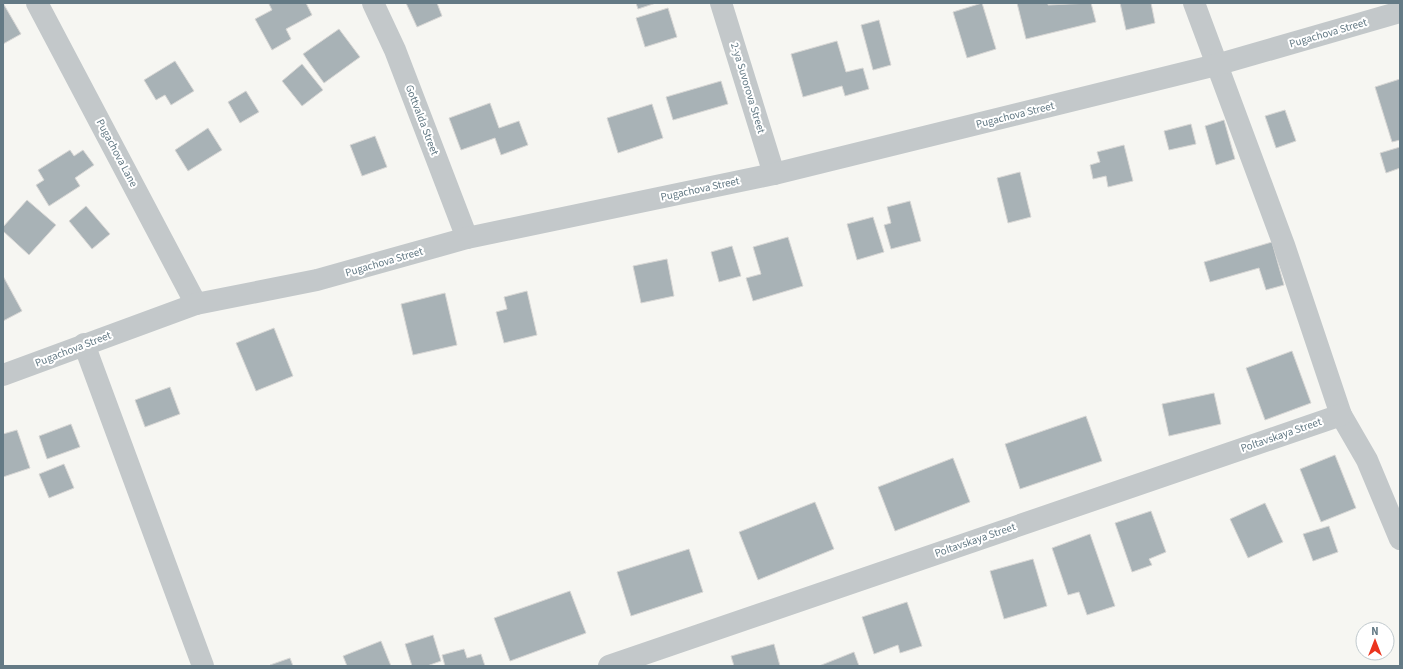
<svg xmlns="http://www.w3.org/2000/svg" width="1403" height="669" viewBox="0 0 1403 669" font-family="'Source Sans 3',sans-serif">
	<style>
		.building { fill: #a8b2b6; stroke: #d8d7d5 }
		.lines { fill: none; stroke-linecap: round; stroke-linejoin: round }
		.street { stroke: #c3c8ca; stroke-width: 22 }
		.labels { text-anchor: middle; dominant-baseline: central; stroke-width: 4; stroke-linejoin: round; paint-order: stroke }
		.street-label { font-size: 11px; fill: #647a85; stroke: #fff }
	</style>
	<rect width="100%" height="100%" fill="#f6f6f2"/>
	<g class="building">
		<polygon points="3,3 21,34 3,44"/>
		<polygon points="271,3 306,3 312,15 286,29 291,39 272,50 255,19 272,10 269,4"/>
		<polygon points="406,3 437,3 442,16 417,27"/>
		<polygon points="636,3 656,3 638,9"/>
		<polygon points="982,3 996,49 967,58 953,12"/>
		<polygon points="1017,3 1048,3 1048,5 1091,3 1096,22 1026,39"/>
		<polygon points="1120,3 1151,3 1155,23 1126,30"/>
		<polygon points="668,8 677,37 645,47 636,18"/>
		<polygon points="879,20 891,65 873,70 861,25"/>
		<polygon points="339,29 360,57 324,83 303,54"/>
		<polygon points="837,41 846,72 863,68 869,89 845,96 842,86 803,97 791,54"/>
		<polygon points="175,61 194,91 171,105 165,95 156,100 144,80"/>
		<polygon points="302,64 323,90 302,106 282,81"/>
		<polygon points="1400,79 1400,140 1392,142 1375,87"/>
		<polygon points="721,81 728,104 673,120 666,97"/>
		<polygon points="246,91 259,112 240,123 228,102"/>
		<polygon points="490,103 499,128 519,121 528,145 501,155 495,138 461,150 449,118"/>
		<polygon points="652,104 663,138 618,153 607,118"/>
		<polygon points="1285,110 1296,141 1276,148 1265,116"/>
		<polygon points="1224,120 1235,159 1216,165 1205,126"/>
		<polygon points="1191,124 1196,144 1169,150 1164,131"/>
		<polygon points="208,128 222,150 188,171 175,150"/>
		<polygon points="375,136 387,167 362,176 350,145"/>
		<polygon points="1124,145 1133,181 1108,187 1106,176 1093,179 1090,165 1100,162 1097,152"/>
		<polygon points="1400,147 1400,168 1386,173 1380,153"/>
		<polygon points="70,150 74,156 83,150 94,165 75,178 80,186 49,206 36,185 44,180 38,170"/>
		<polygon points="1020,172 1031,217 1008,223 997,178"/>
		<polygon points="27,200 56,225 29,255 3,231 3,227"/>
		<polygon points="910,201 921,241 891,249 884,225 891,223 887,207"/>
		<polygon points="86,206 110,234 92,249 69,221"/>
		<polygon points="873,217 884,252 857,260 847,224"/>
		<polygon points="788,237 803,286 753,301 746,278 761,274 753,247"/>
		<polygon points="1272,242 1284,285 1266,290 1259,268 1210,282 1204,262"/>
		<polygon points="732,246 741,276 719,282 711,252"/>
		<polygon points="667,259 674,296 641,303 633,266"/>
		<polygon points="3,276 22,311 3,321"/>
		<polygon points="527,291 537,335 504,343 496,312 507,309 504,297"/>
		<polygon points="445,293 457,345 413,355 401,304"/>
		<polygon points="274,328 293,376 256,391 236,343"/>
		<polygon points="1292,351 1311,403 1265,420 1246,368"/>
		<polygon points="170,387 180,414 145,427 135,400"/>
		<polygon points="1214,393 1221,424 1169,436 1162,404"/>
		<polygon points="1086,416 1102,461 1020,489 1005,444"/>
		<polygon points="71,424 80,447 47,459 39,436"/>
		<polygon points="17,430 30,468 3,477 3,434"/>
		<polygon points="1335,455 1356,508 1321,522 1300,469"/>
		<polygon points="953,458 970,502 895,531 878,487"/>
		<polygon points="64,464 74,488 49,498 39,474"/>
		<polygon points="815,502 834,549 758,580 739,532"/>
		<polygon points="1265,503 1283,542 1248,558 1230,519"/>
		<polygon points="1151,511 1166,552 1149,559 1152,565 1132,572 1115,523"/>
		<polygon points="1329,526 1338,552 1313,561 1303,534"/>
		<polygon points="1090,534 1115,606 1087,615 1079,592 1068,595 1052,548"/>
		<polygon points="689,549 703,592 631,616 617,572"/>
		<polygon points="1033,559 1047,606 1004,619 990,571"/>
		<polygon points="570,591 586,633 510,661 494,618"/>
		<polygon points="907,602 922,646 900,653 898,645 874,654 862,617"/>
		<polygon points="433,635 441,661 427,666 412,666 405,644"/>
		<polygon points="381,641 391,666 347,666 343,656"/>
		<polygon points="774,644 780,666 734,666 731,656"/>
		<polygon points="464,649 467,658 481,654 485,666 445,666 442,655"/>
		<polygon points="854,652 859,666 819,666"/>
		<polygon points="290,658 293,666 270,666 270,665"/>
	</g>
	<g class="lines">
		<g class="street">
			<polyline points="37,3 196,304"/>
			<polyline points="373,3 395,50 467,238"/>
			<polyline points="721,3 774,174"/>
			<polyline points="1194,3 1284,245 1341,415 1367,460 1400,539"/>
			<polyline points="84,344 203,666"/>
			<polyline points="3,375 196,304 317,280 467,238 774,174 1216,65 1400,12"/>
			<polyline points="609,666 1341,415"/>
		</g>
	</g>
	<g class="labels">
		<g class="street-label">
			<text transform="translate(1328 33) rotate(-16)">Pugachova Street</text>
			<text transform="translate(748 88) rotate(73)">2-ya Suvorova Street</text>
			<text transform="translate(1015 115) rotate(-14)">Pugachova Street</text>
			<text transform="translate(422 120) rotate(69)">Gottvalda Street</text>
			<text transform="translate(117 153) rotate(62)">Pugachova Lane</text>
			<text transform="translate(700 189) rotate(-12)">Pugachova Street</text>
			<text transform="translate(384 262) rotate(-16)">Pugachova Street</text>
			<text transform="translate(73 349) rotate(-21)">Pugachova Street</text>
			<text transform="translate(1281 435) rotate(-19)">Poltavskaya Street</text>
			<text transform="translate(975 540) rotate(-19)">Poltavskaya Street</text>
		</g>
	</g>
	<rect width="1403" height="669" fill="none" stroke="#647a85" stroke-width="8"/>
	<g transform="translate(1375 641)"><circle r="19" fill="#ffffff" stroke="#c1cace"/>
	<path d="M0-3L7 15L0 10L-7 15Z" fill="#eb341e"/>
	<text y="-6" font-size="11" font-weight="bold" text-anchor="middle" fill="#647a85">N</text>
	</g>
</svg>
